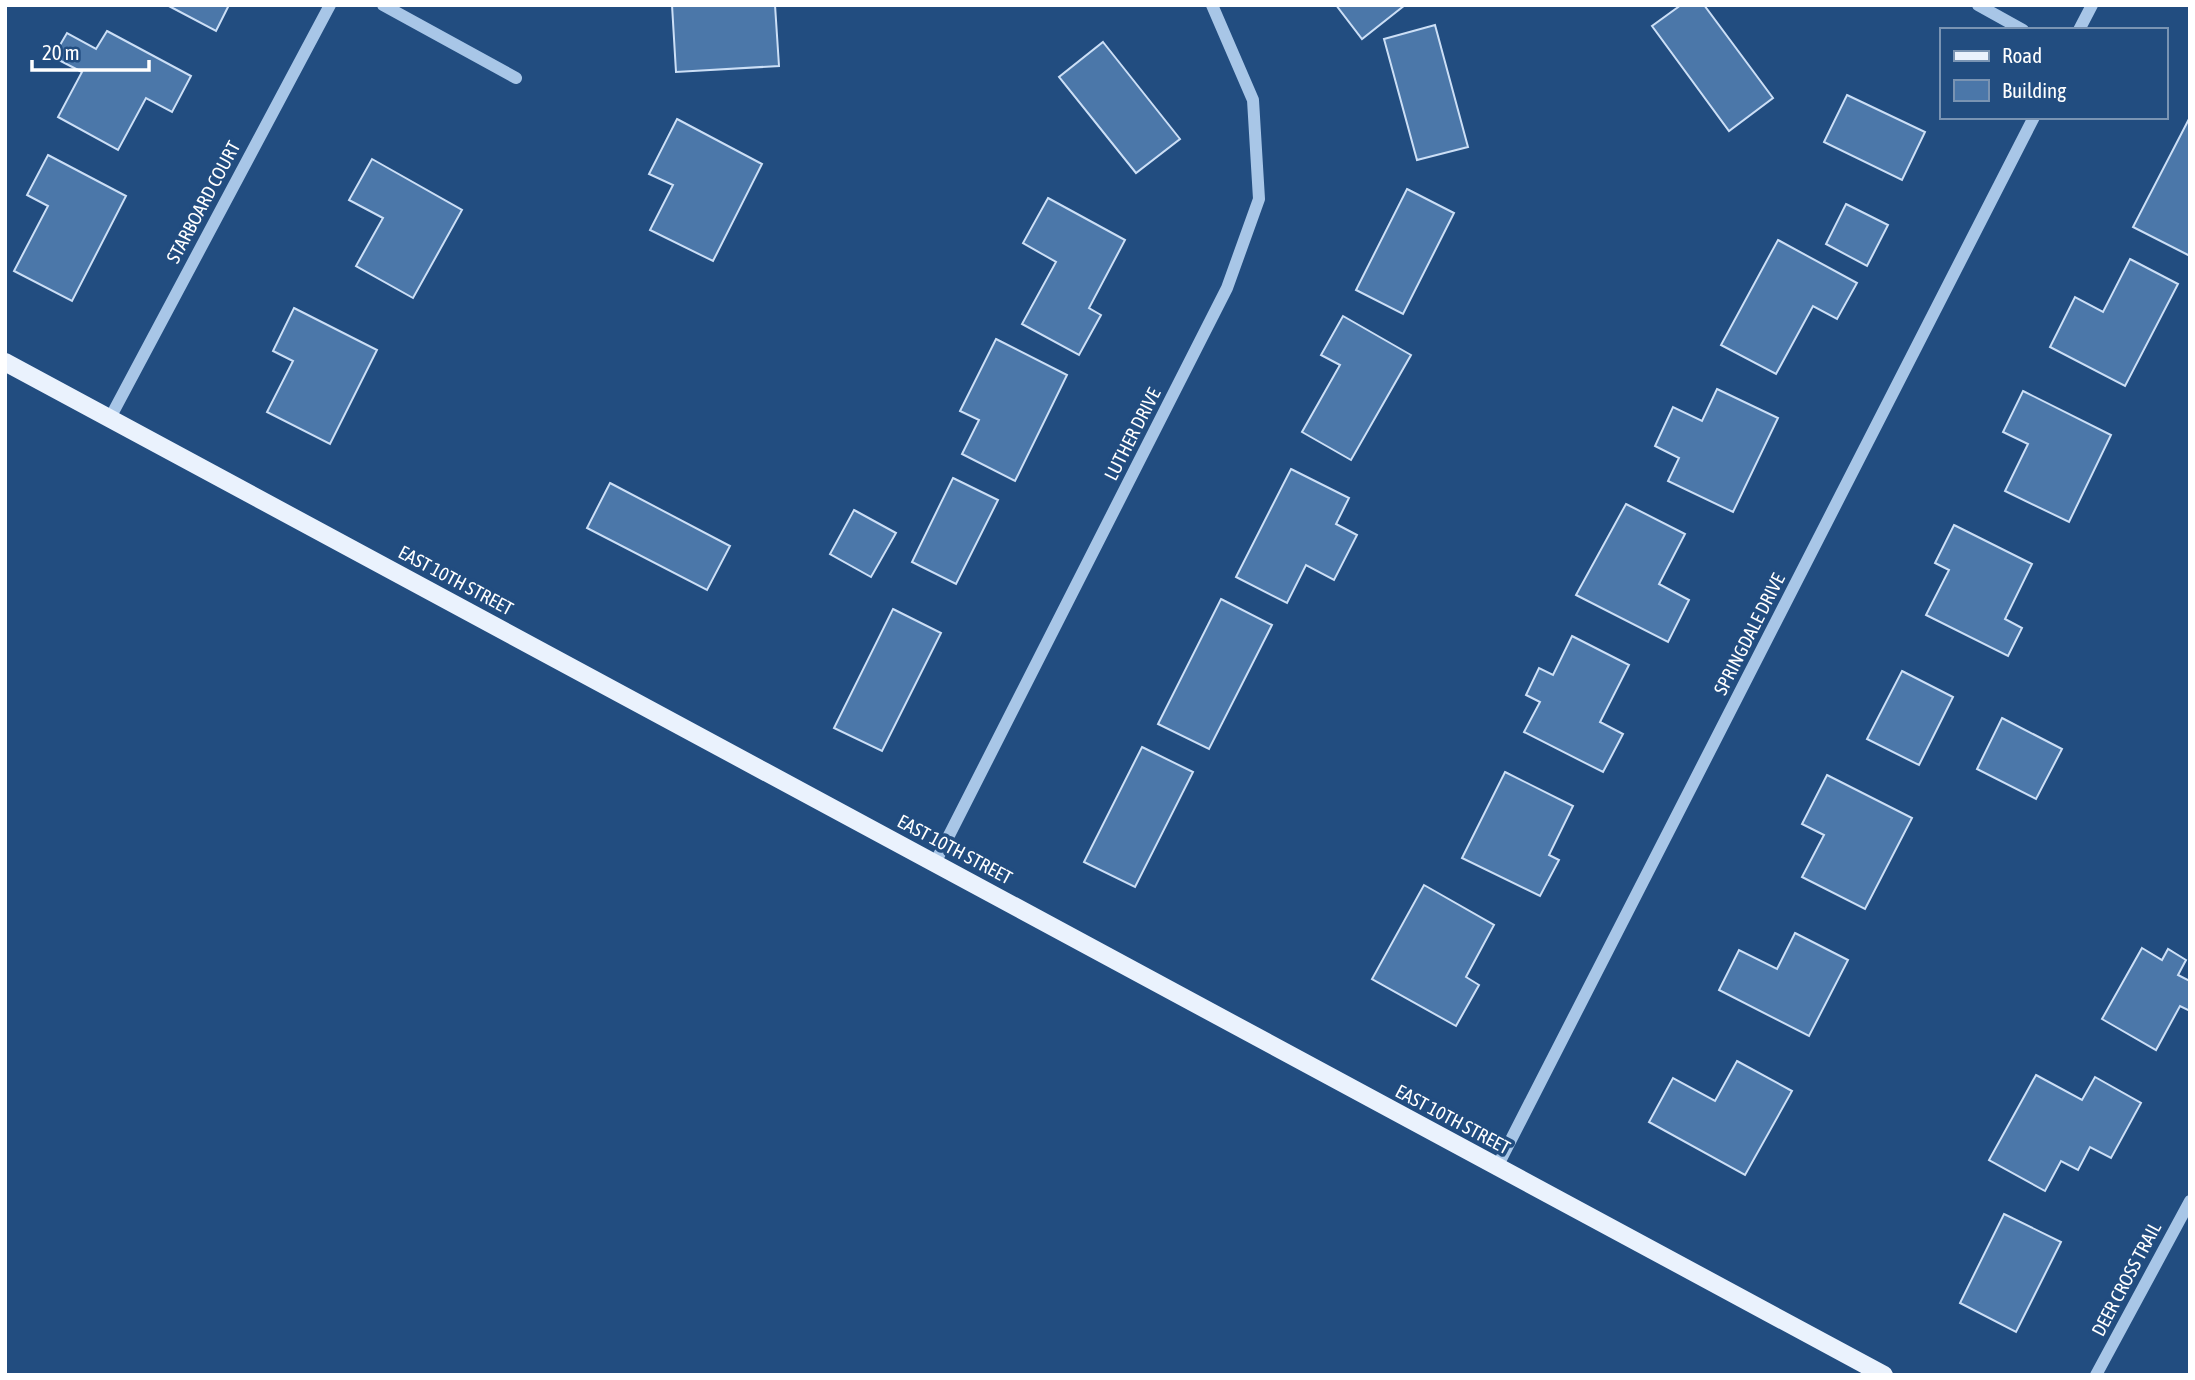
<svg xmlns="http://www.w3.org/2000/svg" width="2195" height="1380" viewBox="0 0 2195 1380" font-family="'Asap Condensed',sans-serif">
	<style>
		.building { fill: #4b77a9; stroke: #ccdff6; stroke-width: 2 }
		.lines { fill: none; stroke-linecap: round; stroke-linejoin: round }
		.minor { stroke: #a8c6e7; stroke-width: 12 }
		.major { stroke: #eaf2fd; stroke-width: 18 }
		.labels { text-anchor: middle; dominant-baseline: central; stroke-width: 7; stroke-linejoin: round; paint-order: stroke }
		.street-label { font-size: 19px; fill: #fff; stroke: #224d80 }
	</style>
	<rect width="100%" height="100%" fill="#224d80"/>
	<g class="building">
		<polygon points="167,5 229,5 216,31"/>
		<polygon points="672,5 775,5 779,66 676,72"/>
		<polygon points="1336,5 1405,5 1362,39"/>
		<polygon points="1681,5 1704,5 1773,98 1729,131 1652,26"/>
		<polygon points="1435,25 1468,147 1417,160 1384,39"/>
		<polygon points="107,31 191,76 172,112 146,98 118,150 58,117 82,72 53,57 67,33 96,49"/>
		<polygon points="1103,42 1180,139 1136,173 1059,77"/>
		<polygon points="1847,95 1925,132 1902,180 1824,142"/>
		<polygon points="2190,117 2190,256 2133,227"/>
		<polygon points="677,119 762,164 713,261 650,230 673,185 649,174"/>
		<polygon points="48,155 126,196 72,301 14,271 48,206 27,195"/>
		<polygon points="372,159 462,210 413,298 356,266 383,218 349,200"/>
		<polygon points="1407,189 1454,213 1403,314 1356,290"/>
		<polygon points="1048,198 1125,240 1089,308 1101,315 1079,355 1022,324 1056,262 1023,243"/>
		<polygon points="1846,204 1888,225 1867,266 1826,244"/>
		<polygon points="1778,240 1857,283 1837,319 1813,306 1776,374 1721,345"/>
		<polygon points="2130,259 2178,284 2125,386 2050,347 2075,297 2103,312"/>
		<polygon points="294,308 377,350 330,444 267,412 293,361 273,351"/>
		<polygon points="1343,316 1411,355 1351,460 1302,432 1340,365 1321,355"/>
		<polygon points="996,339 1067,375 1015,481 962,454 979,420 960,411"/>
		<polygon points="1717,389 1778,418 1733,512 1668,481 1679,458 1655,446 1673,407 1702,421"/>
		<polygon points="2023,391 2111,435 2069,522 2005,491 2028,444 2003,432"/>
		<polygon points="1291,469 1349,498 1336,524 1357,535 1334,580 1306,565 1287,603 1236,577"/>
		<polygon points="953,478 998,500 956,584 912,562"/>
		<polygon points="610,483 730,546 707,590 587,528"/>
		<polygon points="1626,504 1685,534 1659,584 1689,600 1668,642 1576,595"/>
		<polygon points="854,510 896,533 871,577 830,554"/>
		<polygon points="1954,525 2032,564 2005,619 2022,628 2008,656 1926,615 1949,570 1935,563"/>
		<polygon points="1221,599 1272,625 1209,749 1158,724"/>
		<polygon points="893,609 941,633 882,751 834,728"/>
		<polygon points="1572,636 1629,665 1600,722 1623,734 1603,772 1524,732 1540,702 1526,695 1539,668 1553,675"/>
		<polygon points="1902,671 1953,697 1919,765 1867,739"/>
		<polygon points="2002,718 2062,749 2036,799 1977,769"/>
		<polygon points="1142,747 1193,772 1135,887 1084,862"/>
		<polygon points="1505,772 1573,806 1549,855 1559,860 1540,896 1462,858"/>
		<polygon points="1827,775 1912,818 1865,909 1802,877 1824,835 1802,824"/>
		<polygon points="1424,885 1494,925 1466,977 1479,985 1456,1026 1372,979"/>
		<polygon points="1795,933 1848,960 1809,1036 1719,990 1739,950 1777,969"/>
		<polygon points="2142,948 2162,960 2168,949 2186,960 2178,975 2190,981 2190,1011 2180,1006 2156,1050 2102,1019"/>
		<polygon points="1737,1061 1792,1091 1745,1175 1649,1122 1673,1078 1715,1101"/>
		<polygon points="2036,1075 2082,1100 2095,1077 2141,1103 2111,1158 2090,1147 2078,1170 2061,1161 2045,1191 1989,1160"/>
		<polygon points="2004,1214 2061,1242 2016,1332 1960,1303"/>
	</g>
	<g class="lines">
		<g class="minor">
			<polyline points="383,5 516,78"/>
			<polyline points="1978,5 2023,30"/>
			<polyline points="2079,30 2092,5"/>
			<polyline points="110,418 330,5"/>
			<polyline points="935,863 1227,288 1259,199 1253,100 1212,5"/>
			<polyline points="1497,1167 2034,117"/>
			<polyline points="2096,1375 2190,1201"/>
		</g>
		<polyline class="major" points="5,362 1884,1375"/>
	</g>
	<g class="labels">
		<g class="street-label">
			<text transform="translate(203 202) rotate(-62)">STARBOARD COURT</text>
			<text transform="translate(1132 434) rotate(-63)">LUTHER DRIVE</text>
			<text transform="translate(456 580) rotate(28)">EAST 10TH STREET</text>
			<text transform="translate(1749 634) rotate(-63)">SPRINGDALE DRIVE</text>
			<text transform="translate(955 849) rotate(28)">EAST 10TH STREET</text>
			<text transform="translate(1453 1119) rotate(28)">EAST 10TH STREET</text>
			<text transform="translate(2126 1279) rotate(-62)">DEER CROSS TRAIL</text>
		</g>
	</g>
	<rect width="2195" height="1380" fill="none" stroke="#ffffff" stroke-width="14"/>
	<rect x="1940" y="28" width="228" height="91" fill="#224d80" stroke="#7a94b3" stroke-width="2"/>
	<rect x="1954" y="51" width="35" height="10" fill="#eaf2fd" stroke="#7a94b3" stroke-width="2"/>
	<text x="2002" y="63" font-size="21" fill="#ffffff">Road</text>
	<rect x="1954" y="80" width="35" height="21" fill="#4b77a9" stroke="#7a94b3" stroke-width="2"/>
	<text x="2002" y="98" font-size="21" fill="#ffffff">Building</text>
	<path d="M32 60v10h117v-10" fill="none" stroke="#ffffff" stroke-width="3.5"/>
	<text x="42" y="60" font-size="21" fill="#ffffff" stroke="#224d80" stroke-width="5" paint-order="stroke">20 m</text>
</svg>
